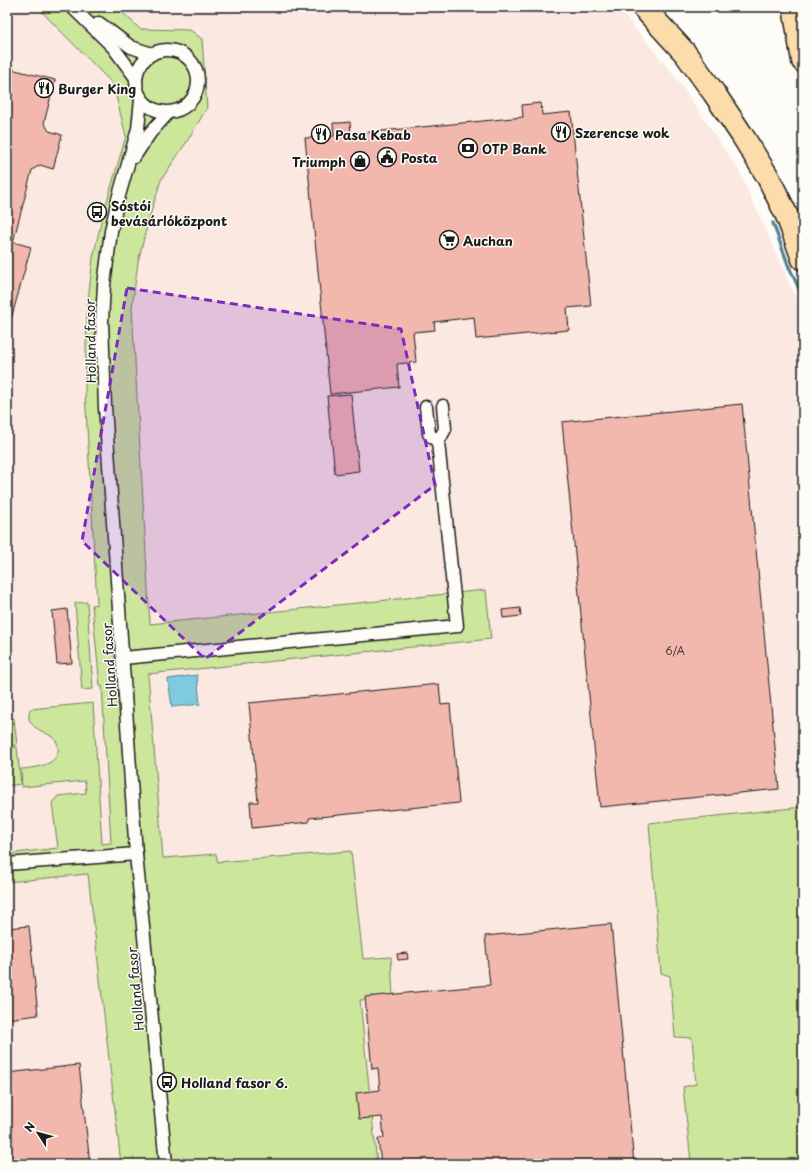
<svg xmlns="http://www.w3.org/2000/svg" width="810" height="1171" viewBox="0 0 810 1171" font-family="'Playpen Sans',sans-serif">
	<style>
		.built { fill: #fae8e1 }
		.green { fill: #cce69c; stroke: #74815c }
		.water { fill: #7fcadf; stroke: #578491 }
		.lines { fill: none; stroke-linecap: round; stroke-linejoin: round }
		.stream { stroke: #578491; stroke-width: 3.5 }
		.building { fill: #f3b8ad; stroke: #1c1c1c }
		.street-casing { stroke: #1c1c1c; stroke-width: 15 }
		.highway-casing { stroke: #1c1c1c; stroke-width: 25 }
		.street { stroke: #fdfcf7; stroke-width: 12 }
		.highway { stroke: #fddcac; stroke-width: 22 }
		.marked { fill: #7b2cbf; fill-opacity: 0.2; stroke: #7b2cbf; stroke-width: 3; stroke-dasharray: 8 5; stroke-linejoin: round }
		.labels { text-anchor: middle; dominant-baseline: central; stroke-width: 3; stroke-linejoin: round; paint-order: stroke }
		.number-label { font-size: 11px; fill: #524340 }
		.poi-label { font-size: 13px; font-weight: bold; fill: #1c1c1c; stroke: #fdfcf7; text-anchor: start }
		.street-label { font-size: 13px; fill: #1c1c1c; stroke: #fdfcf7 }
	</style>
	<rect width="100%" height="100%" fill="#fdfcf7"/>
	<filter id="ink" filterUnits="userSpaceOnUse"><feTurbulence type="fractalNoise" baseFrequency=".025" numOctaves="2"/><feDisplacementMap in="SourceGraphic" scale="8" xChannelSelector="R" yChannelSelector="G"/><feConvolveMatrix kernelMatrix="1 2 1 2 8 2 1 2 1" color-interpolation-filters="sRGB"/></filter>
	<g filter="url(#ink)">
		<g class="built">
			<polygon points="7,7 37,7 113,84 126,136 102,218 93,258 87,309 85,391 111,843 7,854"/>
			<polygon points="117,7 617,7 675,76 739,171 803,313 803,807 649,823 670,976 675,1036 692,1037 696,1084 683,1087 691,1163 683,1164 377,1164 360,1000 393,999 391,957 363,959 351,851 217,862 216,854 163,858 148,674 491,639 486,590 150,625 132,308 138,262 148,222 161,180 186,143 207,108 190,30 140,29"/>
			<polygon points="88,874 121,1164 7,1164 7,882"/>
		</g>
		<g class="green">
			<path d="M37,7H117L140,29L190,30L202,39L207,108L186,143L161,180L148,222L138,262L132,308L150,624L486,590L491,639L148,674L163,858L216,854L218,862L351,851L363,959L391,957L393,999L360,1000L377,1164H121L88,874L7,882V854L58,848L52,803L58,796L86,793L85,781L22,787L21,769C33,768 55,766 58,752C59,746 57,741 53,738C46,731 35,731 30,721C28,718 29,713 30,709L93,703L102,844L111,843L102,686H100L92,605L97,604L85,391L87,309L93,258L102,218L126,136L113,84Z"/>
			<polygon points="87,602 93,689 82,690 75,603"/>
			<polygon points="14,718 17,745 7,746 7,719"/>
			<polygon points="17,747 21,784 7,786 7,748"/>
			<polygon points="803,807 803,1164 683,1164 691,1162 683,1087 696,1084 692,1038 675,1037 670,976 661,973 649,823"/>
		</g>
		<polygon class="water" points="197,675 200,704 172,707 168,679"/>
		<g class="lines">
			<polyline class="stream" points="773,223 789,267 803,297"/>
		</g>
		<g class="building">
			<polygon points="7,68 55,80 44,123 49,131 62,135 53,169 40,165 32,170 13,242 31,247 7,334"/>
			<polygon points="541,103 542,115 571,112 591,306 567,308 569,330 476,339 474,317 434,322 435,330 413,332 416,362 397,364 399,387 330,394 305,138 334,136 333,123 341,123 350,122 351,134 523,117 522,105"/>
			<polygon points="326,131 326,136 316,137 316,132"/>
			<polygon points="351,394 359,471 335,474 327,396"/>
			<polygon points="742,404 779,789 600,807 562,422"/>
			<polygon points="520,608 521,616 503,618 502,610"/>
			<polygon points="67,609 72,663 57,664 52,611"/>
			<polygon points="439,684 441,705 450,704 459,803 309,818 309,822 252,828 250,802 258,802 249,703"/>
			<polygon points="611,924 634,1164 381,1164 378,1139 384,1138 382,1117 359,1119 356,1093 380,1090 378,1068 372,1069 365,997 490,985 485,936"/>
			<polygon points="29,926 38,1015 7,1019 7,928"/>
			<polygon points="407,953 408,959 398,960 397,954"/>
			<polygon points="79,1065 90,1164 7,1164 7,1073"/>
		</g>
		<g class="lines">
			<g class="street-casing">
				<g id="street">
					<polyline points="72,7 113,47 136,78"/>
					<polyline points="99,23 131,47 152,54"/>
					<circle cx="167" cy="81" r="31"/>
					<polyline points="141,99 138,129 118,199 111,231 104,285 102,321 105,407 136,854 166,1164"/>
					<polyline points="134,157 150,133 168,113"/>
					<polyline points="426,407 429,434 438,442"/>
					<polyline points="123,658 457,626 438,442 445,429 443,406"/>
					<polyline points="7,864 136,854"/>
				</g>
			</g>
			<g class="highway-casing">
				<g id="highway">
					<polyline points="643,7 685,53 714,93 742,135 768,177 788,218 803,259"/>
					<polyline points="794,7 803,61"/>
				</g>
			</g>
			<use href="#street" class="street"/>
			<use href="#highway" class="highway"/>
		</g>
	</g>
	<path class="marked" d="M127,288L401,329L435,485L205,659L82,541Z"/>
	<defs>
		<g id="restaurant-ring" transform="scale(1)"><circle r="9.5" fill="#fdfcf7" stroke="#1c1c1c" stroke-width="1.5"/><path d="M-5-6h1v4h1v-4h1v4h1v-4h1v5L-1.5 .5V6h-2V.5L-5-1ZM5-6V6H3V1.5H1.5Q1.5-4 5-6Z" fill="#1c1c1c"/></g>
		<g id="bank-ring" transform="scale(1)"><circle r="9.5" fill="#fdfcf7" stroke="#1c1c1c" stroke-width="1.5"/><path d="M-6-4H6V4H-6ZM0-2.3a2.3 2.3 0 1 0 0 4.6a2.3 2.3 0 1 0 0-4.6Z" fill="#1c1c1c"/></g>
		<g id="civic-ring" transform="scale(1)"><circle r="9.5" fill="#fdfcf7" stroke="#1c1c1c" stroke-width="1.5"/><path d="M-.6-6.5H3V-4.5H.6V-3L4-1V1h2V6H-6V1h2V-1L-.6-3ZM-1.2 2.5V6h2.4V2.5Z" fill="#1c1c1c"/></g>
		<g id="shop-ring" transform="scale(1)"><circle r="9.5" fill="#fdfcf7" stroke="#1c1c1c" stroke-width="1.5"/><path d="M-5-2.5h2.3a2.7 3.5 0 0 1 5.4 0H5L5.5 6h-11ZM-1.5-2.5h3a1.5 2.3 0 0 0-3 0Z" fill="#1c1c1c"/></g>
		<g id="bus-ring" transform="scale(1)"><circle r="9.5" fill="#fdfcf7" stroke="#1c1c1c" stroke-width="1.5"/><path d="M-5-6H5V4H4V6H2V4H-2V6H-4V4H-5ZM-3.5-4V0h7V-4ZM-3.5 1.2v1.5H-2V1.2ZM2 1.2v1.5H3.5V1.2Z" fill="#1c1c1c"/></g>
		<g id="supermarket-ring" transform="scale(1)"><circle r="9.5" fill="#fdfcf7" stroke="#1c1c1c" stroke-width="1.5"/><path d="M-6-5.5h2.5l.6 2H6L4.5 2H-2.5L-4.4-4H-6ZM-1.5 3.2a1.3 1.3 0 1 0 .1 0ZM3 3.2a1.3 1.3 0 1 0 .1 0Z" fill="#1c1c1c"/></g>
	</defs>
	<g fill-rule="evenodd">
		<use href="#restaurant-ring" x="44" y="88"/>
		<use href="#restaurant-ring" x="561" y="132"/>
		<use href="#restaurant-ring" x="321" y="134"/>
		<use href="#bank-ring" x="468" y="148"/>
		<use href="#civic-ring" x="387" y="157"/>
		<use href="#shop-ring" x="360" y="161"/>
		<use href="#bus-ring" x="97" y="212"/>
		<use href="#supermarket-ring" x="449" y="240"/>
		<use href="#bus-ring" x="167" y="1082"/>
	</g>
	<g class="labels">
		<g class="number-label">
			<text x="675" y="650">6/A</text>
		</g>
		<g class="poi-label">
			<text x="58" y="88">Burger King</text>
			<text x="575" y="132">Szerencse wok</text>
			<text x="335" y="134">Pasa Kebab</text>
			<text x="482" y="148">OTP Bank</text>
			<text x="401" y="157">Posta</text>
			<text x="346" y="161" text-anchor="end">Triumph</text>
			<text x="111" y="205">Sóstói<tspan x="111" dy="15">bevásárlóközpont</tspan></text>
			<text x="463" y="240">Auchan</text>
			<text x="181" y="1082">Holland fasor 6.</text>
		</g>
		<g class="street-label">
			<text transform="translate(90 341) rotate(-91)">Holland fasor</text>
			<text transform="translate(109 665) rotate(-94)">Holland fasor</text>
			<text transform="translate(135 989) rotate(-95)">Holland fasor</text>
		</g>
	</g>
	<rect width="810" height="1171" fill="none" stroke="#fdfcf7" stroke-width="24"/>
	<rect x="12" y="12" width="786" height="1147" fill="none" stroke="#1c1c1c" stroke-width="1.5" filter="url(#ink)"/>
	<g transform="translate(38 1133) rotate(306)" stroke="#fdfcf7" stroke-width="3" paint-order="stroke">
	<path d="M0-3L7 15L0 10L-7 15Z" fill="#1c1c1c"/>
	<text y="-6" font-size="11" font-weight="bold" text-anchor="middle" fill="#1c1c1c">N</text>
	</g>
</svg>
